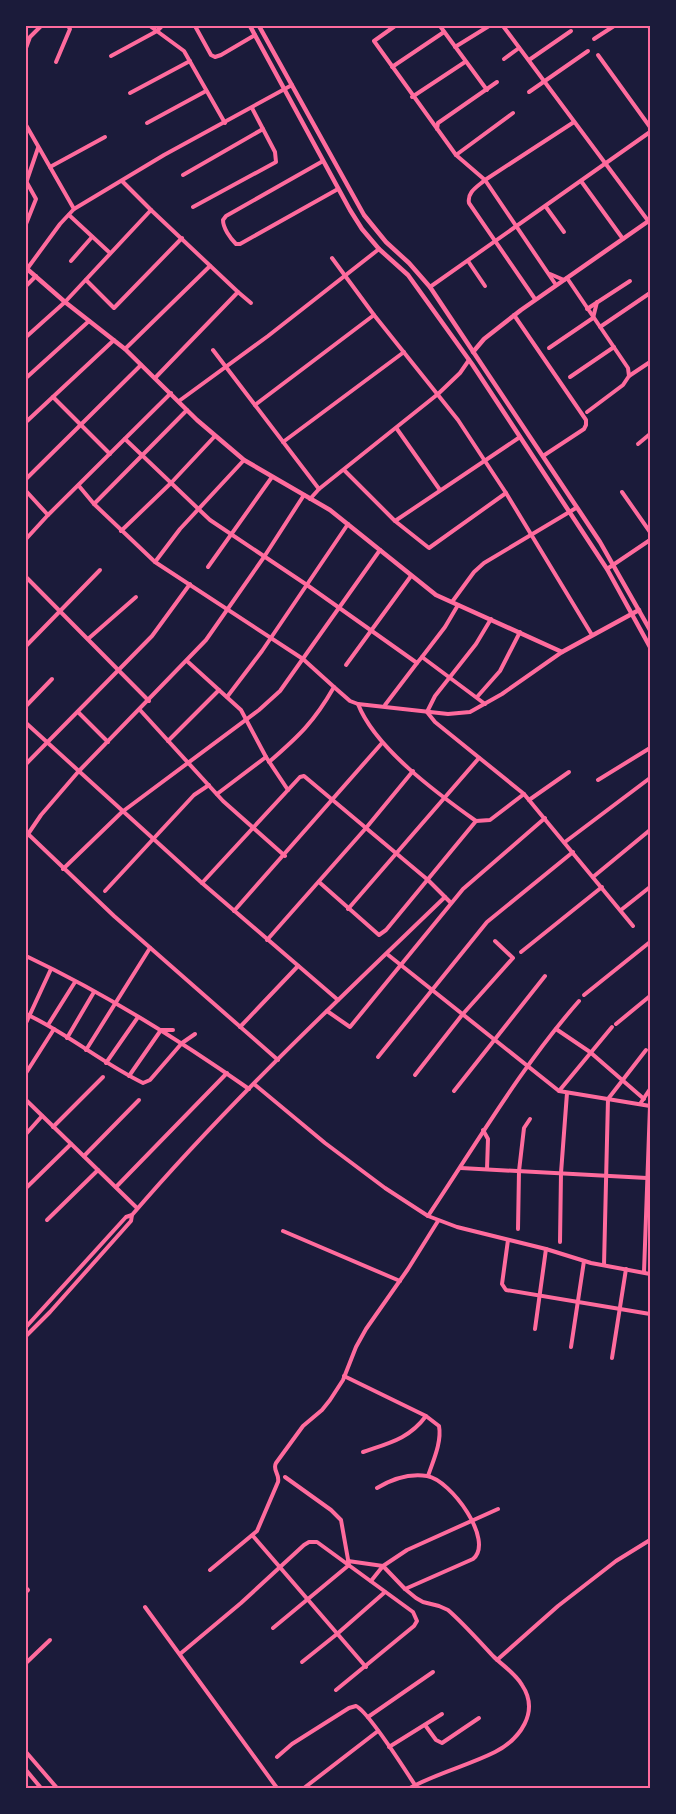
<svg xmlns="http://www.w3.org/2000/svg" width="676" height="1814" viewBox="0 0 676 1814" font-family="'PT Sans Narrow',sans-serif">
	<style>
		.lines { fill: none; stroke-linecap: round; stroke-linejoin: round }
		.minor { stroke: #ff6b9d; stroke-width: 4 }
		.tertiary { stroke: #ff6b9d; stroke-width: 4.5 }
		.neatline { fill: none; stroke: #ff6b9d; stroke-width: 2 }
	</style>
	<rect width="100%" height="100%" fill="#1b1b3a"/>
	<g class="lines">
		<g class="minor">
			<polyline points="150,26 184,51 225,123"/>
			<polyline points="195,26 211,55 215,57 221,55 255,35"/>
			<path d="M395,26L374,41L456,155L485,180C477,187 467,192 469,203L535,299"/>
			<polyline points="440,26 487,90"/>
			<polyline points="503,26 649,222"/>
			<polyline points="649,26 650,28"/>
			<polyline points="594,39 614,26"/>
			<polyline points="455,47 489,26"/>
			<polyline points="26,48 30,37 41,26"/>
			<polyline points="598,55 650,127"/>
			<polyline points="111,56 157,31 162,26"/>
			<polyline points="504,59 519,48"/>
			<polyline points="529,60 571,31"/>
			<polyline points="56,62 70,29 68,26"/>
			<polyline points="392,67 444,32"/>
			<polyline points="529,92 588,51"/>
			<polyline points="130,93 190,61"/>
			<polyline points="412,97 465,62"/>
			<polyline points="147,123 206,91"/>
			<polyline points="26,125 74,209"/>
			<polyline points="437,129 438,123 497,82"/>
			<polyline points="456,155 513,113"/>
			<path d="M323,161L226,216L223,220C223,228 230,238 236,244H240L338,189"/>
			<polyline points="50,167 105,137"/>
			<polyline points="183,175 263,129"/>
			<polyline points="122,181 151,210"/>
			<polyline points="581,181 623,239"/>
			<polyline points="26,183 38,148"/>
			<polyline points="193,207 276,162 275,152 252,108"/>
			<polyline points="546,207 564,232"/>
			<polyline points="69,215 110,253"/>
			<polyline points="26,224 36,199 26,181"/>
			<polyline points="332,258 374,315 458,420 506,493 592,635"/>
			<polyline points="71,261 92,237"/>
			<polyline points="468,261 485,286"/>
			<polyline points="27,269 60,224 74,209 164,155 292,85"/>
			<polyline points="550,274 564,280"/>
			<polyline points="567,278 628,368 629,376 623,385 587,412"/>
			<polyline points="86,280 114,308 182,238"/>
			<polyline points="556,285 485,180 574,122"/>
			<polyline points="26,286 36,276"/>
			<polyline points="430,287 650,132"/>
			<polyline points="238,292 251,303"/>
			<polyline points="587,309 630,281"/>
			<polyline points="514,315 586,420 586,425 584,429 543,456"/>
			<polyline points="600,327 650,293"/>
			<polyline points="26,337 65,302 151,210 238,292 155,378"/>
			<polyline points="549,348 593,318 597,302"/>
			<polyline points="125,349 210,266"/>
			<polyline points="213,350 319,489"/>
			<polyline points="629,376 650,362"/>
			<polyline points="570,377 614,347"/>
			<polyline points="26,378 89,321"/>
			<polyline points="53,397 110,454"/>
			<polyline points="179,401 268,336 379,249"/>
			<polyline points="255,405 374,315"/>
			<polyline points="26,422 114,340"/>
			<polyline points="397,429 440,490"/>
			<polyline points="125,439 210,520 307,585 417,663 422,657 485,704"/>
			<polyline points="283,442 404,352"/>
			<polyline points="638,444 650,434"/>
			<polyline points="344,470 395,521 429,548 506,493"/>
			<polyline points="26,479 141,365"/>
			<polyline points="79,486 94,504 187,410"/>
			<polyline points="26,491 48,515 171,393"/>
			<polyline points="622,492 650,532"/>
			<polyline points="310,499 319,489 438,394 460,373 469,360"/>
			<polyline points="94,504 155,562 303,659 334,687 350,701 358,704 448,714 470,712 502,694 562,652"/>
			<polyline points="395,521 520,437"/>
			<polyline points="121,531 171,483 215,436"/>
			<polyline points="26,539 48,515"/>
			<polyline points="155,562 180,529 244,460"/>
			<polyline points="208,567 272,477"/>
			<polyline points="607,569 650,540"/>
			<polyline points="26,577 149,701"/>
			<polyline points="452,602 474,572 484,563 576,508"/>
			<polyline points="491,619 476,644 435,696 427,712 435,722 524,794 633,926"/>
			<polyline points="88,639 136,597"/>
			<polyline points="26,646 100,570"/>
			<polyline points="422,657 445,627 458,605"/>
			<polyline points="187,661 241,710 266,757 288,790"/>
			<polyline points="346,665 411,576"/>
			<polyline points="227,697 262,651 348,524"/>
			<polyline points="477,697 500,671 520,632"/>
			<path d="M358,704C375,748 438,794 476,821L490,820L524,794"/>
			<polyline points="385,705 417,663"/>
			<polyline points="26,706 52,679"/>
			<polyline points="140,710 223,801 285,856"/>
			<polyline points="78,712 108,742"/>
			<polyline points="26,723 202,883 338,1000"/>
			<polyline points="168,741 219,690"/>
			<path d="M269,762C299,736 314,722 334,687"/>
			<polyline points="26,764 152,636 190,584"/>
			<polyline points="598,780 650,748"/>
			<polyline points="217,794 266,757"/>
			<polyline points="529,800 569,772"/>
			<polyline points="27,833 114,916 278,1060"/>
			<polyline points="26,837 41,815 78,772 206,640 264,557 304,495"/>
			<polyline points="565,842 650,778"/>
			<polyline points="63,869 122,812 259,710 280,691 380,550"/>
			<polyline points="593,877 650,830"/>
			<polyline points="319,882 379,935 386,930 476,821"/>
			<polyline points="202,883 300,777 304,776 428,880 450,902"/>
			<polyline points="105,891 194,795 209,785"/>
			<polyline points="348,909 479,758"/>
			<polyline points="621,910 650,887"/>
			<polyline points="234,911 382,743"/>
			<polyline points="267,940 366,828 413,771"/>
			<polyline points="521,952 602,887"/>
			<polyline points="387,954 559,1091 650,1106"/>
			<path d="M26,956C104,993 178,1039 249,1089"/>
			<polyline points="584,995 650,942"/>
			<polyline points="327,1011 350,1027 463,889 545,818"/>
			<path d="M26,1014C67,1033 102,1063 143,1083L150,1080L182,1043L195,1034"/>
			<polyline points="26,1023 51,969"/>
			<polyline points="616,1024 650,996"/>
			<polyline points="48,1025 75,982"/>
			<polyline points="240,1027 298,966"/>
			<polyline points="556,1029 590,1052 644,1099"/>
			<polyline points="67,1038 94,992"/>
			<polyline points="86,1050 150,948"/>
			<polyline points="378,1057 487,922 573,852"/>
			<polyline points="106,1063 138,1017"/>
			<polyline points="26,1073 54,1029"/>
			<polyline points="415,1075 462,1015 513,958 495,941"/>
			<polyline points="129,1076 161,1030 173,1030"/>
			<polyline points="254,1084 325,1143 385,1188 428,1216 457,1227 546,1249 591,1263 650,1274"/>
			<polyline points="454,1091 545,976"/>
			<polyline points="559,1091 612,1027"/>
			<polyline points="26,1100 137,1208"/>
			<polyline points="640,1104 650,1089"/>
			<polyline points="53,1127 103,1077"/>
			<polyline points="483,1130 488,1139 487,1169"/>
			<polyline points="26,1134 42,1116"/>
			<polyline points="84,1156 139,1100"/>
			<polyline points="461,1168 647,1178"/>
			<polyline points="116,1187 227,1073"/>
			<polyline points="26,1188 71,1144"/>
			<path d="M428,1216C477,1143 521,1067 579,1001"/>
			<polyline points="47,1220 98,1170"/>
			<polyline points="518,1229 519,1171 524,1128 530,1119"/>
			<polyline points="283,1231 400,1281"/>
			<polyline points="508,1240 502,1284 506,1290 650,1314"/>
			<polyline points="560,1242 561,1173 567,1093"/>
			<polyline points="604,1265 608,1099 646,1050"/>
			<polyline points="644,1272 650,1106"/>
			<path d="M26,1327L126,1217L132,1215C229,1102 338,1000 445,897"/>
			<polyline points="535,1329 546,1249"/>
			<polyline points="26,1336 50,1312 131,1221 132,1215"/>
			<polyline points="571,1347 584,1261"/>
			<polyline points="612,1358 626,1269"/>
			<path d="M344,1376L426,1416L439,1426C442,1442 433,1461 428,1476"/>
			<path d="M363,1452C389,1443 409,1439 426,1416"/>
			<polyline points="26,1468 26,1469"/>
			<path d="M377,1488C392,1479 408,1473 427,1476C451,1480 495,1541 473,1559L405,1589"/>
			<polyline points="253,1536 366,1667"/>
			<path d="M348,1561L383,1566L405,1589L416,1598L423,1602L439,1606L448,1610C464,1624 478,1640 493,1656C503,1666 515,1673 522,1685C540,1712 520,1739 495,1752C467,1766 437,1773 410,1788"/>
			<path d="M210,1570L257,1531L278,1482C280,1474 272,1470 276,1463L303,1426L322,1410L330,1400L343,1380L356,1347L366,1329L408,1269L438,1221"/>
			<polyline points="371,1581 383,1566 407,1550 498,1509"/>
			<polyline points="26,1588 28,1590 26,1592"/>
			<polyline points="145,1607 277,1788"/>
			<polyline points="273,1628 349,1565 341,1520 331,1510 285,1477"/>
			<polyline points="180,1654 241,1603 304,1545 309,1542 317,1542 413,1612 417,1621 414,1626 336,1690"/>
			<polyline points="497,1660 558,1606 616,1561 650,1540"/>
			<polyline points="302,1662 337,1634 385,1592"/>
			<polyline points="26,1663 50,1640"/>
			<polyline points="368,1717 433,1672"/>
			<polyline points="425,1725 436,1740 442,1743 479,1718"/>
			<polyline points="389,1747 442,1714"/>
			<polyline points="26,1752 57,1788"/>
			<path d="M277,1757L292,1744L349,1708L356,1706C369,1712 405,1770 415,1785"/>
			<polyline points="26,1770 41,1788"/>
			<polyline points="304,1788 378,1731"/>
		</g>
		<g class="tertiary">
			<polyline points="250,26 350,210 362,229 379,249 408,275 472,364 607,569 650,647"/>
			<polyline points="259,26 364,215 386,242 409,263 430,287 600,542 650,630"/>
			<polyline points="26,268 65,302 125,349 197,420 244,460 330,510 436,595 562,652 639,610"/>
			<polyline points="473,352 484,339 521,310 650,220"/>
		</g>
	</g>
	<rect width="676" height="1814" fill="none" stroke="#1b1b3a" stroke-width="54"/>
	<rect x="27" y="27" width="622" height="1760" class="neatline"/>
</svg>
